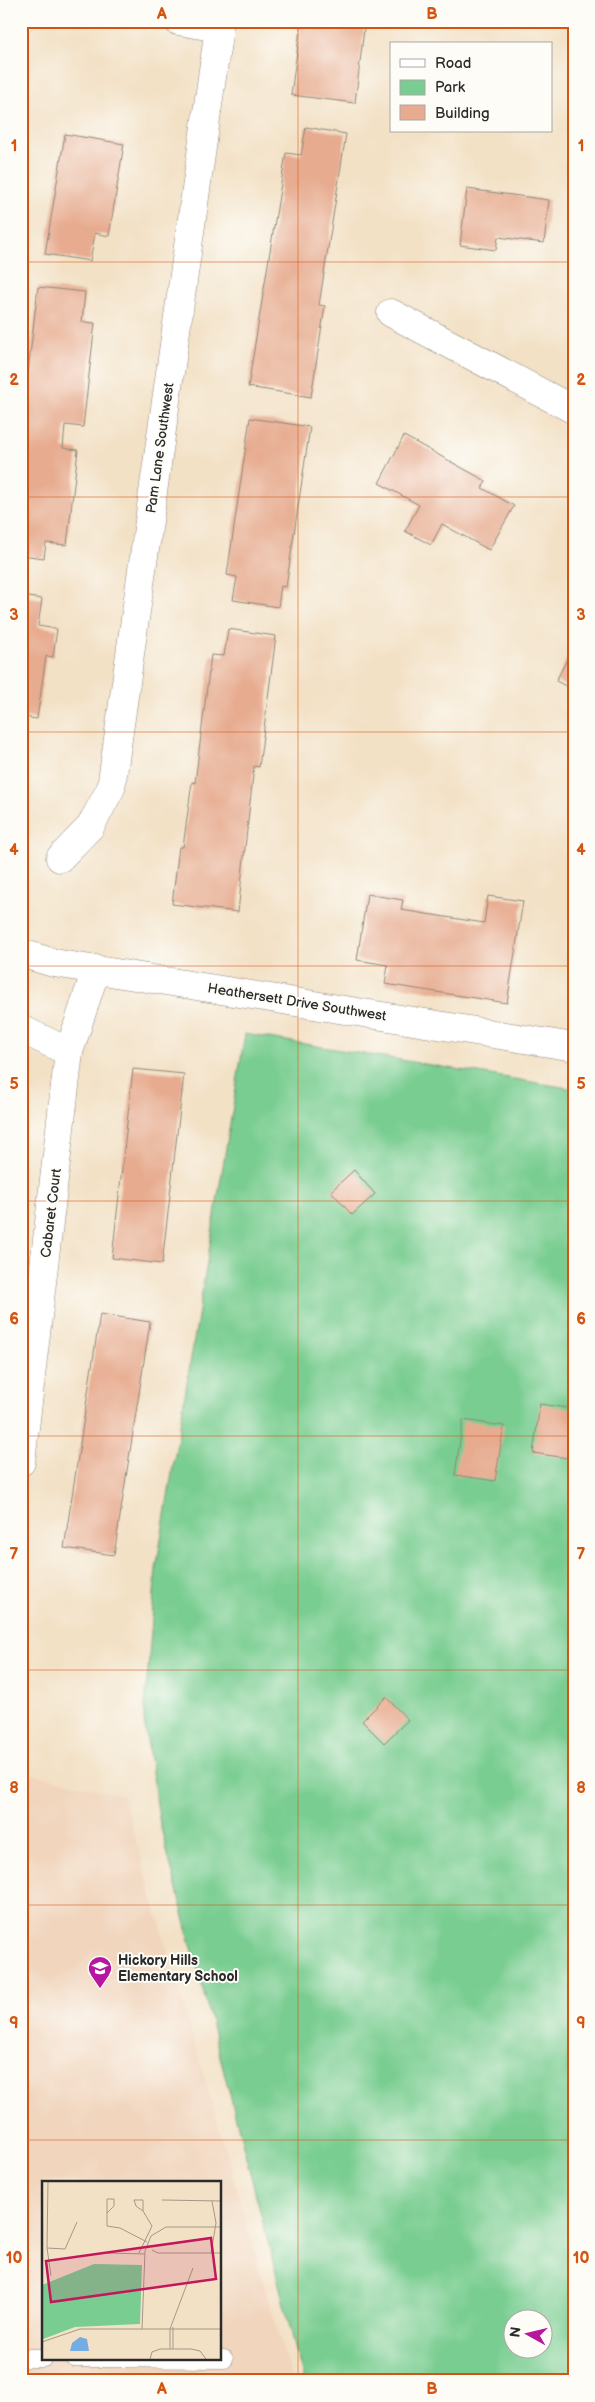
<svg xmlns="http://www.w3.org/2000/svg" width="595" height="2402" viewBox="0 0 595 2402" font-family="'Balsamiq Sans',sans-serif">
	<style>
		.built { fill: #f1d5bd; fill-rule: evenodd }
		.green { fill: #79cd91; stroke: #527c5e; fill-rule: evenodd }
		.building { fill: #e7ac90 }
		.lines { fill: none; stroke-linecap: round; stroke-linejoin: round }
		.service-casing { stroke: #8f8678; stroke-width: 19 }
		.minor-casing { stroke: #8f8678; stroke-width: 29 }
		.service { stroke: #fff; stroke-width: 18 }
		.minor { stroke: #fff; stroke-width: 28 }
		.grid { fill: none; stroke: #d5540f; stroke-width: 1; stroke-opacity: 0.55 }
		.labels { text-anchor: middle; dominant-baseline: central; stroke-width: 4; stroke-linejoin: round; paint-order: stroke }
		.street-label { font-size: 14px; fill: #2b2b2b; stroke: #fdfcf7 }
		.poi-label { font-size: 14px; font-weight: bold; fill: #2b2b2b; stroke: #fdfcf7; text-anchor: start }
		.inset-road { fill: none; stroke: #a39888; stroke-width: 1 }
		.view { fill: #c2185b; fill-opacity: 0.15; stroke: #c2185b; stroke-width: 2.5 }
		.inset-edge { fill: none; stroke: #2b2b2b; stroke-width: 2.5 }
		.neatline { fill: none; stroke: #d5540f; stroke-width: 2 }
		.grid-label { font-size: 16px; text-anchor: middle; font-weight: bold; fill: #d5540f }
	</style>
	<rect width="100%" height="100%" fill="#fdfcf7"/>
	<filter id="ink" filterUnits="userSpaceOnUse"><feTurbulence type="fractalNoise" baseFrequency=".02" numOctaves="2"/><feDisplacementMap in="SourceGraphic" scale="10" xChannelSelector="R" yChannelSelector="G"/><feConvolveMatrix kernelMatrix="1 2 1 2 8 2 1 2 1" color-interpolation-filters="sRGB"/></filter>
	<filter id="wash" filterUnits="userSpaceOnUse"><feTurbulence type="fractalNoise" baseFrequency=".0096" numOctaves="4" result="noise"/><feDisplacementMap in="SourceGraphic" scale="20" xChannelSelector="R" yChannelSelector="G"/><feGaussianBlur stdDeviation="1.12" result="paint"/><feColorMatrix in="noise" values="0 0 0 0 0 0 0 0 0 0 0 0 0 0 0 0 0 1.4 0 .05"/><feComposite in="paint" operator="in"/></filter>
	<g filter="url(#wash)">
		<rect width="100%" height="100%" fill="#f3e1c6"/>
		<path class="built" d="M21,1771L123,1795L292,2381H21ZM44,2182H220V2358H44Z"/>
		<path class="green" d="M245,1034L574,1089V2381H304L160,1824L144,1720L156,1569ZM512,2320H542V2350H512Z"/>
		<g id="blocks">
			<g class="building">
				<polygon points="301,21 365,21 355,103 291,95"/>
				<polygon points="306,127 346,134 319,305 325,306 311,397 248,387 286,153 301,155"/>
				<polygon points="65,134 124,144 109,236 95,233 90,261 45,254"/>
				<polygon points="467,189 549,200 544,243 498,237 496,250 460,245"/>
				<polygon points="38,287 85,292 82,322 95,323 83,427 65,425 63,448 78,450 67,545 46,543 44,558 21,555 21,432"/>
				<polygon points="250,418 310,427 286,587 281,586 278,607 233,600 237,577 227,575"/>
				<polygon points="404,436 486,481 482,488 514,506 489,550 442,524 431,545 405,531 419,505 379,483"/>
				<polygon points="21,596 42,599 38,626 57,629 53,657 46,656 37,719 24,717 22,729"/>
				<polygon points="228,629 276,636 259,767 254,766 238,912 172,904 179,847 183,847 192,782 195,783 211,655 224,656"/>
				<polygon points="574,645 574,690 556,681"/>
				<polygon points="367,894 403,900 401,910 484,923 488,896 523,901 507,1003 385,984 388,965 357,960"/>
				<polygon points="133,1069 184,1074 162,1264 112,1258"/>
				<polygon points="354,1170 375,1194 352,1215 331,1191"/>
				<polygon points="100,1314 150,1322 114,1555 64,1548"/>
				<polygon points="540,1404 574,1409 574,1459 533,1453"/>
				<polygon points="463,1420 504,1426 495,1481 455,1475"/>
				<polygon points="386,1697 408,1720 384,1743 362,1721"/>
			</g>
		</g>
	</g>
	<g filter="url(#ink)">
		<use href="#blocks" fill-opacity="0" stroke="#8f8678" stroke-width="1"/>
		<g class="lines">
			<g class="service-casing">
				<g id="service">
					<polyline points="21,2358 44,2358"/>
					<polyline points="74,2358 224,2359"/>
				</g>
			</g>
			<g class="minor-casing">
				<g id="minor">
					<polyline points="178,21 219,28"/>
					<polyline points="391,313 574,410"/>
					<polyline points="60,858 90,827 111,788 220,21"/>
					<polyline points="21,953 54,963 574,1047"/>
					<polyline points="21,1029 69,1052"/>
					<polyline points="21,1462 69,1052 96,969"/>
				</g>
			</g>
			<use href="#service" class="service"/>
			<use href="#minor" class="minor"/>
		</g>
	</g>
	<path class="grid" d="M298,21V2381M21,262H574M21,497H574M21,732H574M21,966H574M21,1201H574M21,1436H574M21,1670H574M21,1905H574M21,2140H574"/>
	<defs>
		<g id="school-pin" transform="scale(1.25)"><path d="M0 17L-7.5 6A9.5 9.5 0 1 1 7.5 6Z" fill="#b5179e" stroke="#fdfcf7"/><path d="M0-5L7-2L0 1L-7-2ZM-4 1L0 2.5L4 1V4Q0 6-4 4Z" fill="#fff"/></g>
	</defs>
	<g fill-rule="evenodd">
		<use href="#school-pin" x="100" y="1968"/>
	</g>
	<g class="labels">
		<g class="street-label">
			<text transform="translate(160 448) rotate(-82)">Pam Lane Southwest</text>
			<text transform="translate(297 1002) rotate(9)">Heathersett Drive Southwest</text>
			<text transform="translate(51 1213) rotate(-83)">Cabaret Court</text>
		</g>
		<g class="poi-label">
			<text x="118" y="1960">Hickory Hills<tspan x="118" dy="16">Elementary School</tspan></text>
		</g>
	</g>
	<g transform="translate(42 2181)">
		<rect width="179" height="179" fill="#f3e1c6"/>
		<path d="M52,83L100,84L98,143L33,146L1,158L0,104Z" fill="#79cd91"/>
		<path d="M38,156L45,158L47,170H28L30,162Z" fill="#75ace3"/>
		<path class="inset-road" d="M6,0L5,67L23,68L35,41M120,19L179,20M65,32L72,25V18H65V45L78,47L105,61M5,67L9,95M110,69L116,72H179M65,72L103,73M97,72L110,45L101,30V19H92L94,25L101,30M169,72L174,42L170,20M131,146V168M100,148L103,70L109,55L124,46H179M0,161L38,148H179M128,168V148L151,87M108,178L110,171L118,168H149L158,170L164,178"/>
		<path class="view" d="M169,57L174,98L9,121L4,80Z"/>
		<rect width="179" height="179" class="inset-edge"/>
	</g>
	<rect width="595" height="2402" fill="none" stroke="#fdfcf7" stroke-width="55"/>
	<rect x="390" y="42" width="162" height="90" fill="#fdfcf7" stroke="#a9a8a5"/>
	<rect x="400" y="59" width="25" height="8" fill="#ffffff" stroke="#a9a8a5"/>
	<text x="435" y="68" font-size="15" fill="#2b2b2b">Road</text>
	<rect x="400" y="80" width="25" height="15" fill="#79cd91" stroke="#a9a8a5"/>
	<text x="435" y="92" font-size="15" fill="#2b2b2b">Park</text>
	<rect x="400" y="105" width="25" height="15" fill="#e7ac90" stroke="#a9a8a5"/>
	<text x="435" y="118" font-size="15" fill="#2b2b2b">Building</text>
	<g transform="translate(528 2334) rotate(278)"><circle r="24" fill="#fdfcf7" stroke="#a9a8a5"/>
	<path d="M0-4L9 19L0 12L-9 19Z" fill="#b5179e"/>
	<text y="-8" font-size="14" font-weight="bold" text-anchor="middle" fill="#2b2b2b">N</text>
	</g>
	<rect x="28" y="28" width="540" height="2346" class="neatline"/>
	<g class="grid-label">
		<text x="162" y="19">A</text>
		<text x="432" y="19">B</text>
		<text x="14" y="151">1</text>
		<text x="581" y="151">1</text>
		<text x="14" y="385">2</text>
		<text x="581" y="385">2</text>
		<text x="14" y="620">3</text>
		<text x="581" y="620">3</text>
		<text x="14" y="855">4</text>
		<text x="581" y="855">4</text>
		<text x="14" y="1089">5</text>
		<text x="581" y="1089">5</text>
		<text x="14" y="1324">6</text>
		<text x="581" y="1324">6</text>
		<text x="14" y="1559">7</text>
		<text x="581" y="1559">7</text>
		<text x="14" y="1793">8</text>
		<text x="581" y="1793">8</text>
		<text x="14" y="2028">9</text>
		<text x="581" y="2028">9</text>
		<text x="14" y="2263">10</text>
		<text x="581" y="2263">10</text>
		<text x="162" y="2394">A</text>
		<text x="432" y="2394">B</text>
	</g>
</svg>
